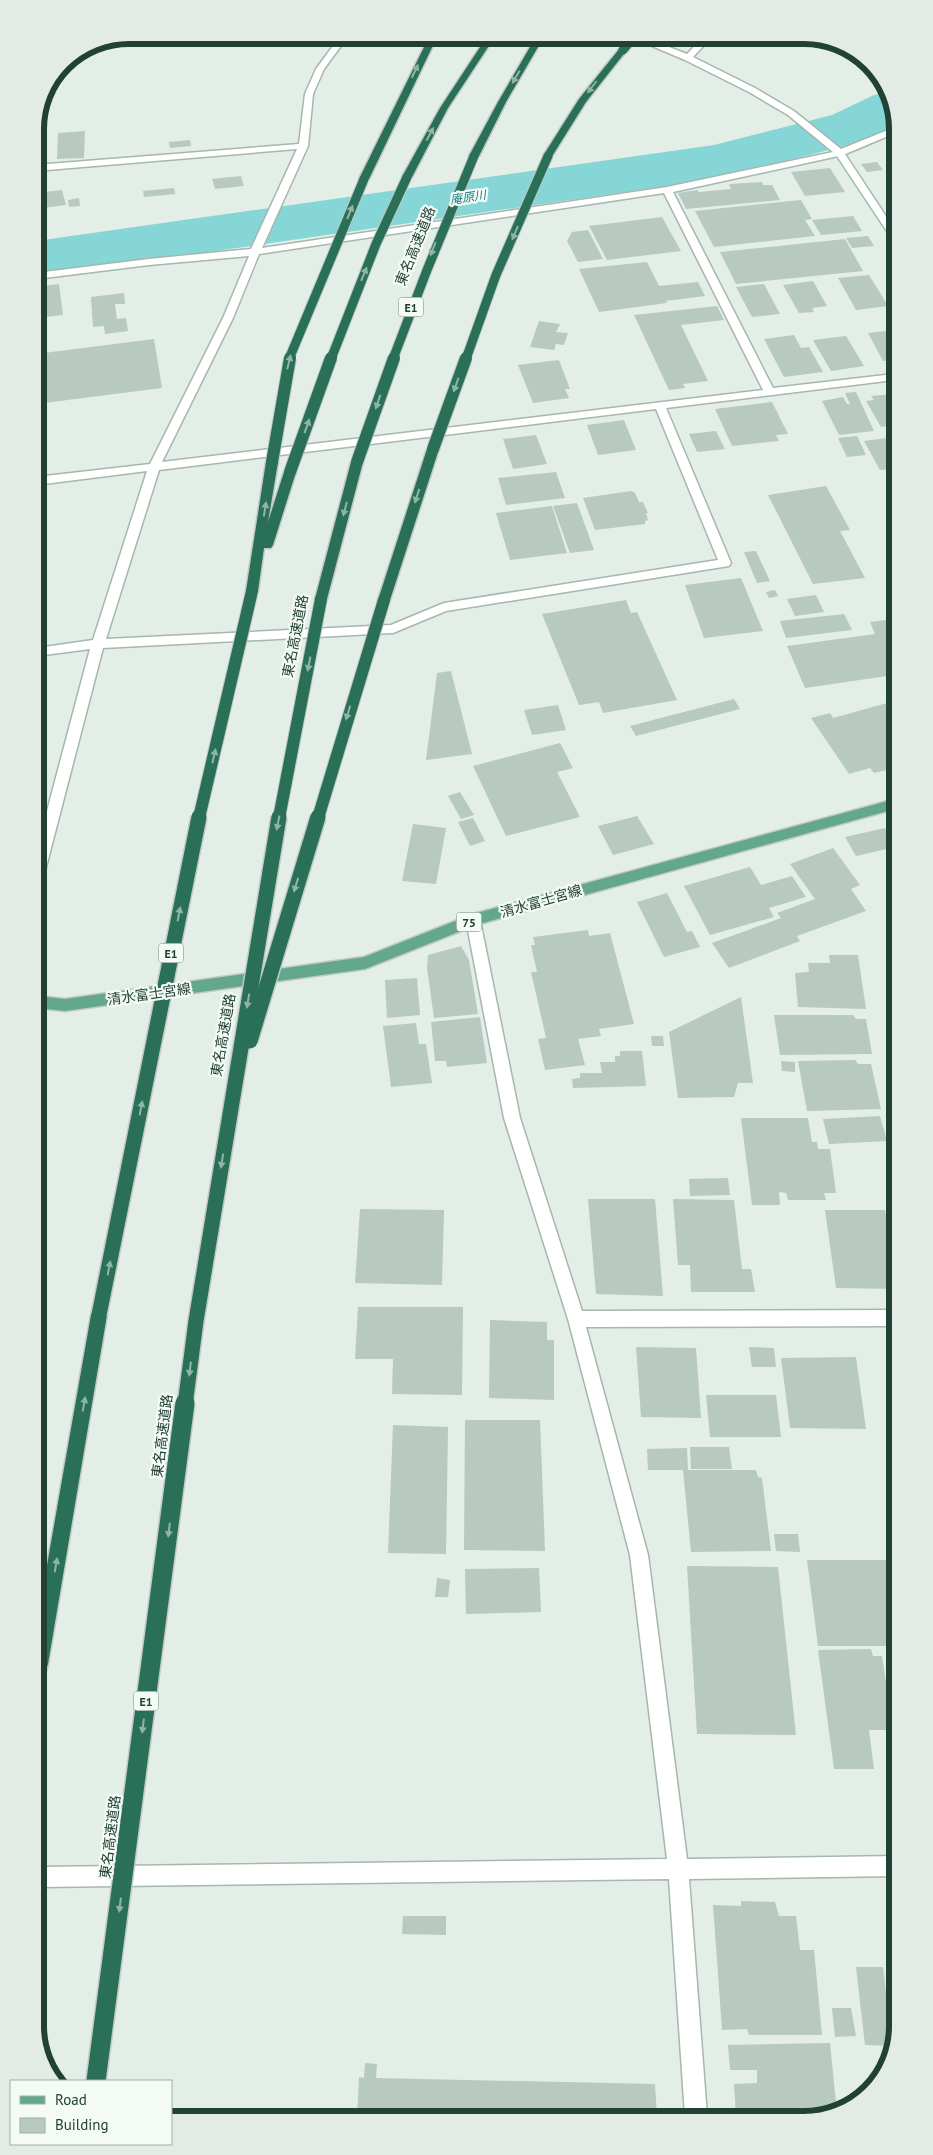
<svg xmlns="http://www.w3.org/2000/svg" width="933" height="2155" viewBox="0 0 933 2155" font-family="'PT Sans','Noto Sans JP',sans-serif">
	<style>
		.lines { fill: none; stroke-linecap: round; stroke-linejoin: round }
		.river { fill: #86d5d7; fill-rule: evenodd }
		.building { fill: #b7c9c0 }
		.street-casing { stroke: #a5b7ae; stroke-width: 3 }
		.secondary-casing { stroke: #a0bbae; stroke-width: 3 }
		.primary-casing { stroke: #c1cac6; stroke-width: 3 }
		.highway-casing { stroke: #c1cac6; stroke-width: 3 }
		.street { fill: #fff; fill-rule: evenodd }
		.secondary { fill: #fff; fill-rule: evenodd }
		.primary { fill: #63a78d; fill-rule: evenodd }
		.highway { fill: #2a7059; fill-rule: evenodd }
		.highway-bridge-far3-casing { stroke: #c1cac6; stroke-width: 11; stroke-linecap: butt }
		.highway-bridge-far2-casing { stroke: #c1cac6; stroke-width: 14; stroke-linecap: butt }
		.highway-bridge-far1-casing { stroke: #c1cac6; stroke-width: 18; stroke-linecap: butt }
		.highway-bridge-casing { stroke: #c1cac6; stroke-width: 22; stroke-linecap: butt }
		.highway-bridge-far3 { stroke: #2a7059; stroke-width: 9 }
		.highway-bridge-far2 { stroke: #2a7059; stroke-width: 12 }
		.highway-bridge-far1 { stroke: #2a7059; stroke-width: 15 }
		.highway-bridge { stroke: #2a7059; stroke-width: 19 }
		.oneway { fill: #8fb5a8 }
		.labels { text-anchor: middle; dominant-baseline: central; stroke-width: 4.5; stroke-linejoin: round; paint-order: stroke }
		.far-water-label { font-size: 12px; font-style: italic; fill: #157d82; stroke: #f4faf6 }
		.shield { fill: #f4faf6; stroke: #60786e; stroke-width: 1 }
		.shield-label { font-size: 12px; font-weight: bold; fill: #214134 }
		.street-label { font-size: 14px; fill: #214134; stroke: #f4faf6 }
		.rim { fill: none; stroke: #214134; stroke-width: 6 }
	</style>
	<rect width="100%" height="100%" fill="#e3eee7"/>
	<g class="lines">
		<polygon class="river" points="888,92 893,98 893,128 872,139 715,179 36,277 36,241 714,145 832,115 874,95"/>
	</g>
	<g class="building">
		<polygon points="85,131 84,158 57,159 58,133"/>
		<polygon points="190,140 191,146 170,148 169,142"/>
		<polygon points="877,162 883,170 867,172 861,164"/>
		<polygon points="830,168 845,192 805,196 791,172"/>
		<polygon points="241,176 244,186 215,189 212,179"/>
		<polygon points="762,182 763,185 772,185 780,200 686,209 678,193 697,190 699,192 731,189 729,184"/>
		<polygon points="174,188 175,194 144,197 143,191"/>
		<polygon points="62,190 66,205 35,209 35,193"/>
		<polygon points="79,198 80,206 69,207 68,200"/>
		<polygon points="801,200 812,219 805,220 815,236 714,247 695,211"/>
		<polygon points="853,216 862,231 821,235 812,220"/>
		<polygon points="662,217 681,251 607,260 589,226"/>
		<polygon points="588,230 603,259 578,262 567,241 572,232"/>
		<polygon points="868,236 874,246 852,248 846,238"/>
		<polygon points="845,239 863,271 736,284 720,252"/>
		<polygon points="647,262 659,286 698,282 705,296 666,301 667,303 599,312 579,269"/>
		<polygon points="869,275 888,306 856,310 838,278"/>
		<polygon points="813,281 827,306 812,308 814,312 799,313 783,285"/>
		<polygon points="59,284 63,315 36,318 36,287"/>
		<polygon points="764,284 780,314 752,317 736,287"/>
		<polygon points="124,293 125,304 115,304 117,319 126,318 128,331 105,334 104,326 93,327 91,297"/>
		<polygon points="717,306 724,320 681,325 708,381 683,384 685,388 669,390 634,315"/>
		<polygon points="539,321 560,324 556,332 568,333 564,345 556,344 554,350 530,347"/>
		<polygon points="894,330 894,360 883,361 868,333"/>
		<polygon points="794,335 801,348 809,347 823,372 784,377 764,339"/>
		<polygon points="846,336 864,366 831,371 813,340"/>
		<polygon points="154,339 162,388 36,404 36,354"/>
		<polygon points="559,360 570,389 565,389 569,398 533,403 518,365"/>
		<polygon points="856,392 874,431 839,435 822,401 843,397 847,404 850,404 845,393"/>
		<polygon points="894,394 894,425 881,427 866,401 874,400 871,396"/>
		<polygon points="772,402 788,434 776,435 779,441 732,446 715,409"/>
		<polygon points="624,420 636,450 598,455 587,425"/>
		<polygon points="716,431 725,449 697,452 689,434"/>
		<polygon points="536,435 547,464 513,469 503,439"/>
		<polygon points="894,435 894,469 880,470 864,441 887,438 885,436"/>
		<polygon points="857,436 866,455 847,457 838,438"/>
		<polygon points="556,472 565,498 506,505 498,478"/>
		<polygon points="826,486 850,530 840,531 865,578 813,584 768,495"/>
		<polygon points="631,491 635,493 639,502 643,502 648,513 646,513 648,520 645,521 645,524 595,530 583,498"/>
		<polygon points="577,503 594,550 570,553 553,506"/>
		<polygon points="552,506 567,553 510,560 496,513"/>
		<polygon points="756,551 770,581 757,583 744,552"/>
		<polygon points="741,578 763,631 704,638 685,585"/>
		<polygon points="775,590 778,596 769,598 766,592"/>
		<polygon points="816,595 824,612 795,616 787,599"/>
		<polygon points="626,600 631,613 637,612 677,700 603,713 599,702 579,705 542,614"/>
		<polygon points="844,614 852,630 786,638 780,621"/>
		<polygon points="894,619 894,652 888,653 894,666 894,675 805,688 787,646 875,634 870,622"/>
		<polygon points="451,671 472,754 426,760 437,673"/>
		<polygon points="734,699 740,709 636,736 630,726"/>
		<polygon points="887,703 895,705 895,768 874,773 870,768 849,774 811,718 830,713 833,718"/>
		<polygon points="558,705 566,730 532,735 524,710"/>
		<polygon points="560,743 573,768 557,772 580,817 506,836 473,766"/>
		<polygon points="460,792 474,815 461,819 448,796"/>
		<polygon points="637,816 654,844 613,855 598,826"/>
		<polygon points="473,818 485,841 470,846 458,822"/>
		<polygon points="413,824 446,828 436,884 402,881"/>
		<polygon points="885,828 895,847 856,856 845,837"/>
		<polygon points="833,848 860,885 851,889 866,911 797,936 800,941 729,968 712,943 781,918 777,913 815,899 790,864"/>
		<polygon points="750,867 761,885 792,876 806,897 769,908 774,917 710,935 684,886"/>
		<polygon points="667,893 687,932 692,931 700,947 664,957 637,902"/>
		<polygon points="588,930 589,936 610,933 634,1024 599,1029 601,1036 578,1039 585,1065 545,1070 538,1039 546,1038 531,972 537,972 531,945 535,945 533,937"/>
		<polygon points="461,946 469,960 478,1014 434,1018 427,968 428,955"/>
		<polygon points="829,955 858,955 866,1009 798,1007 795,973 809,972 808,963 830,963"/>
		<polygon points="417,978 420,1015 387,1018 385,980"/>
		<polygon points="741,997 753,1083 738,1083 734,1097 678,1098 669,1032"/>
		<polygon points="774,1015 853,1015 856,1019 866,1019 872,1054 780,1055"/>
		<polygon points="480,1017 487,1063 447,1067 446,1061 435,1061 431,1022"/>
		<polygon points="416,1023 419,1044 426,1044 432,1083 391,1087 383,1026"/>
		<polygon points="651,1036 663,1036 664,1046 652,1046"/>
		<polygon points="620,1051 642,1051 646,1086 573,1088 572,1079 580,1078 580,1073 602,1073 600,1062 615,1062 615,1056 620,1056"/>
		<polygon points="855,1060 858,1064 871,1064 881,1109 807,1111 798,1061"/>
		<polygon points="781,1061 795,1062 795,1072 782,1071"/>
		<polygon points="880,1116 887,1141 829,1144 823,1119"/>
		<polygon points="741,1118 808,1118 812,1142 817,1142 818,1149 830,1149 836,1193 824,1193 826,1200 788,1200 786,1193 779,1192 780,1205 752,1205"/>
		<polygon points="728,1178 730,1195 690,1196 689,1179"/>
		<polygon points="588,1199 655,1199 663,1296 596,1294"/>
		<polygon points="673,1199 734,1200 742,1269 751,1269 755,1292 691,1292 690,1265 678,1265"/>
		<polygon points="360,1209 444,1210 442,1285 355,1283"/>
		<polygon points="825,1210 885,1210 896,1275 896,1289 836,1288"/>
		<polygon points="358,1307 463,1307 462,1395 392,1394 393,1359 355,1359"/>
		<polygon points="490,1320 547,1322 547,1340 554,1340 554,1400 489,1398"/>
		<polygon points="636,1347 696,1348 701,1418 641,1417"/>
		<polygon points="749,1347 774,1348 776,1367 752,1367"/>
		<polygon points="856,1357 866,1429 790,1428 781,1358"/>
		<polygon points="706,1395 776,1395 781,1437 710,1437"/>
		<polygon points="465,1420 540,1420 545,1551 464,1550"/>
		<polygon points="393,1425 448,1427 446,1554 388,1553"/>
		<polygon points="690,1447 729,1447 732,1469 691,1469"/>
		<polygon points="687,1448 688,1470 756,1470 758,1477 762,1478 771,1551 691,1552 683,1470 648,1470 647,1449"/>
		<polygon points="774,1534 798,1534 800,1552 776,1551"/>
		<polygon points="807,1560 897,1560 897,1646 818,1646"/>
		<polygon points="687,1566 778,1567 796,1735 697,1734"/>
		<polygon points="539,1568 541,1612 466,1614 465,1569"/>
		<polygon points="437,1578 450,1580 448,1597 435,1597"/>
		<polygon points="871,1649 873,1656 882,1656 893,1730 869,1730 874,1769 834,1769 818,1650"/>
		<polygon points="741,1901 775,1902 779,1916 796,1916 800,1950 814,1950 822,2035 749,2035 747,2029 722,2030 713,1905 741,1906"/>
		<polygon points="403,1916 446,1916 446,1935 402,1934"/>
		<polygon points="856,1967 883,1967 892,2046 865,2045"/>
		<polygon points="893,1972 898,1972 898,2000 897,2000"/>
		<polygon points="832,2008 851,2008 856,2036 835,2037"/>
		<polygon points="830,2043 837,2113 835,2115 736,2116 734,2084 757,2083 757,2070 730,2070 728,2045"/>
		<polygon points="365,2063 377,2064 376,2078 655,2084 657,2116 357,2118 359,2077 364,2078"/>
	</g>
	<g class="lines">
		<g class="street-casing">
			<g id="street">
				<polygon points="128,35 152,35 148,38 113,38"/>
				<path d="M341,35H349L324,69L313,94L308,146L262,248L667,187L833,152L788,115L749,92L685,60L626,35H638L687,54L705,35H714L693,57L755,88L794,111L841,149L893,128V134L843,155L673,192L773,388L894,374V380L666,408L731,563L729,566L446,611L393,633L103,648L44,875L42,879L37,880V849L90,649L37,656V648L93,640L147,471L36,485V477L150,464L223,318L249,256L149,265L36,279V273L149,259L251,249L297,149L35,171V165L299,144L305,94L316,69ZM664,193L763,390L162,462L233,318L259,254ZM656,409L718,560L444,603L391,625L106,639L159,470Z"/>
				<polygon points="473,914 478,916 480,920 520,1118 582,1311 896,1310 896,1326 586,1327 648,1555 687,1859 898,1856 898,1876 689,1879 707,2116 685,2116 669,1879 40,1887 40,1867 667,1859 630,1555 568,1319 504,1118 466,920 468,916"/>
			</g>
		</g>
		<g class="secondary-casing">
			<polygon id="secondary" points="840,150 843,151 893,227 893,237 890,236 835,153"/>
		</g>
		<g class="primary-casing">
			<polygon id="primary" points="895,799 895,809 476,925 365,969 65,1011 37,1008 37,996 65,999 364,957 473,914"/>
		</g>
		<g class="highway-casing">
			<g id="highway">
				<polygon points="430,35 438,35 369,179 364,182 361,181 359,179"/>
				<polygon points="488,35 496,35 448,108 412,177 407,180 404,179 402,177 440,108"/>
				<polygon points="537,35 545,35 506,102 479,156 477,158 471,158 469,156 498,102"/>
				<polygon points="620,48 627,50 586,102 551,158 545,158 543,156 579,99"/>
				<polygon points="433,446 439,449 390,600 388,603 380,603 378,600 427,449"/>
				<polygon points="272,459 278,462 268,522 284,472 290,468 296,472 273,545 271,548 264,548 258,591 252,595 246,591 266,462"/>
				<polygon points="357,459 363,462 327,599 321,603 315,599 351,462"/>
				<polygon points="99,1307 105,1310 107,1315 48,1664 46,1671 39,1673 39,1611 91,1315 93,1310"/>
			</g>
		</g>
		<use href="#street" class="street"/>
		<use href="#secondary" class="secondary"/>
		<use href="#primary" class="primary"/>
		<use href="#highway" class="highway"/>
		<g class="highway-bridge-far3-casing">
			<g id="highway-bridge-far3">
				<polyline points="623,50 635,35"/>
				<polyline points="289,359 364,179"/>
				<polyline points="331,359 376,244 407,177"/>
				<polyline points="393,359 427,270 474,156"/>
				<polyline points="466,359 496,275 548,156"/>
			</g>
		</g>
		<g class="highway-bridge-far2-casing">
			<g id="highway-bridge-far2">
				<polyline points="433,449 466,358"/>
				<polyline points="272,462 290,358"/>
				<polyline points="357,462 394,358"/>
				<polyline points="290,472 331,358"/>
				<polyline points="199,818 252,591"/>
				<polyline points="279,818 321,599"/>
				<polyline points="318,818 384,600"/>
			</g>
		</g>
		<g class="highway-bridge-far1-casing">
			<g id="highway-bridge-far1">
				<polyline points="250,1041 318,817"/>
				<polyline points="99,1315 199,817"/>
				<polyline points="185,1405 196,1321 279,817"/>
			</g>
		</g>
		<g class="highway-bridge-casing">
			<polyline id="highway-bridge" points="96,2081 185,1403"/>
		</g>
		<use href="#highway-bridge-far3" class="highway-bridge-far3"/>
		<use href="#highway-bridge-far2" class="highway-bridge-far2"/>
		<use href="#highway-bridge-far1" class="highway-bridge-far1"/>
		<use href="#highway-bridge" class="highway-bridge"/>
	</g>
	<defs><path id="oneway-solid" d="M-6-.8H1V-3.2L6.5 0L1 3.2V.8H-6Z" transform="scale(1.25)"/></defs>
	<g class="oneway">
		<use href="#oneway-solid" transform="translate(415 71) rotate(-65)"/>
		<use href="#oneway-solid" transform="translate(516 77) rotate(120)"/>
		<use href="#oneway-solid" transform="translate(592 87) rotate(127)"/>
		<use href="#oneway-solid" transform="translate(430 134) rotate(-62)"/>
		<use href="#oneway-solid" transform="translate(350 212) rotate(-68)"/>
		<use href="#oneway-solid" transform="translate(515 233) rotate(113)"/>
		<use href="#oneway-solid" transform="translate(433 249) rotate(111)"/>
		<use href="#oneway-solid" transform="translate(364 274) rotate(-68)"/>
		<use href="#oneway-solid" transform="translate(289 362) rotate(-76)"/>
		<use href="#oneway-solid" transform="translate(456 385) rotate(110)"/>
		<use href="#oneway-solid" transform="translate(378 402) rotate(109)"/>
		<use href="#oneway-solid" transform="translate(307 426) rotate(-70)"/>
		<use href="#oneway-solid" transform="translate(417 496) rotate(108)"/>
		<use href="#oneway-solid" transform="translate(265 509) rotate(-81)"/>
		<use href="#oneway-solid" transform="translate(345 509) rotate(105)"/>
		<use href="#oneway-solid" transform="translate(309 664) rotate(101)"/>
		<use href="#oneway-solid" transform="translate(348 713) rotate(107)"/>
		<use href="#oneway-solid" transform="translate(214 756) rotate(-77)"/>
		<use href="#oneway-solid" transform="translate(278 823) rotate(101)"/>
		<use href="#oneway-solid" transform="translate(296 885) rotate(107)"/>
		<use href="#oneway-solid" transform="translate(179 914) rotate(-79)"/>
		<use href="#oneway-solid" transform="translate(248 1001) rotate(100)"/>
		<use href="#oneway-solid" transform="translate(141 1108) rotate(-79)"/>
		<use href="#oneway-solid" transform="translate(222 1161) rotate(99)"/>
		<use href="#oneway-solid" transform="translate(109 1268) rotate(-79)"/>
		<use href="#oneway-solid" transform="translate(190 1369) rotate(97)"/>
		<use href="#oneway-solid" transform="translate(84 1404) rotate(-80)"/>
		<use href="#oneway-solid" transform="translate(169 1530) rotate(97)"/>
		<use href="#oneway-solid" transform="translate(56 1565) rotate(-80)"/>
		<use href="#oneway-solid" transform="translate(143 1726) rotate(97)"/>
		<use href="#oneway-solid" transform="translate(120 1905) rotate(97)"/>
	</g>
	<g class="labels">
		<g class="far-water-label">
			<text transform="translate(468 197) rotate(-8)">庵原川</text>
		</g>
		<g class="shield">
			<rect x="398.5" y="297.5" width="25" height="19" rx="4"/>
			<rect x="456.5" y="912.5" width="25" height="19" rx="4"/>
			<rect x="158.5" y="943.5" width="25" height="19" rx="4"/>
			<rect x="133.5" y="1691.5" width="25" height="19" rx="4"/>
		</g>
		<g class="shield-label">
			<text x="411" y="307">E1</text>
			<text x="469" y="922">75</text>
			<text x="171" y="953">E1</text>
			<text x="146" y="1701">E1</text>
		</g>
		<g class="street-label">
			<text transform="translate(415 246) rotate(-68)">東名高速道路</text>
			<text transform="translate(295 636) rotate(-79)">東名高速道路</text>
			<text transform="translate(541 901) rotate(-16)">清水富士宮線</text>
			<text transform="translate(149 994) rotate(-8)">清水富士宮線</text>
			<text transform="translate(223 1035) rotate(-80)">東名高速道路</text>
			<text transform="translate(162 1436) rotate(-83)">東名高速道路</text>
			<text transform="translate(110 1837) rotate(-83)">東名高速道路</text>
		</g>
	</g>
	<path d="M0 0H933V2155H0ZM129 44H804A85 85 0 0 1 889 129V2026A85 85 0 0 1 804 2111H129A85 85 0 0 1 44 2026V129A85 85 0 0 1 129 44Z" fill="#e3ebe6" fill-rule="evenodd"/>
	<path class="rim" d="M129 44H804A85 85 0 0 1 889 129V2026A85 85 0 0 1 804 2111H129A85 85 0 0 1 44 2026V129A85 85 0 0 1 129 44Z"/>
	<rect x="10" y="2080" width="162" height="65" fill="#f4faf6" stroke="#a0b0a8"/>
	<rect x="20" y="2096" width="25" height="8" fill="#63a78d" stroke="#a0b0a8"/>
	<text x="55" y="2105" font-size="15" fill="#214134">Road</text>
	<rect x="20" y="2118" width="25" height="15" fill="#b7c9c0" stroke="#a0b0a8"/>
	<text x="55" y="2130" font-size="15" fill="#214134">Building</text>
</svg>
